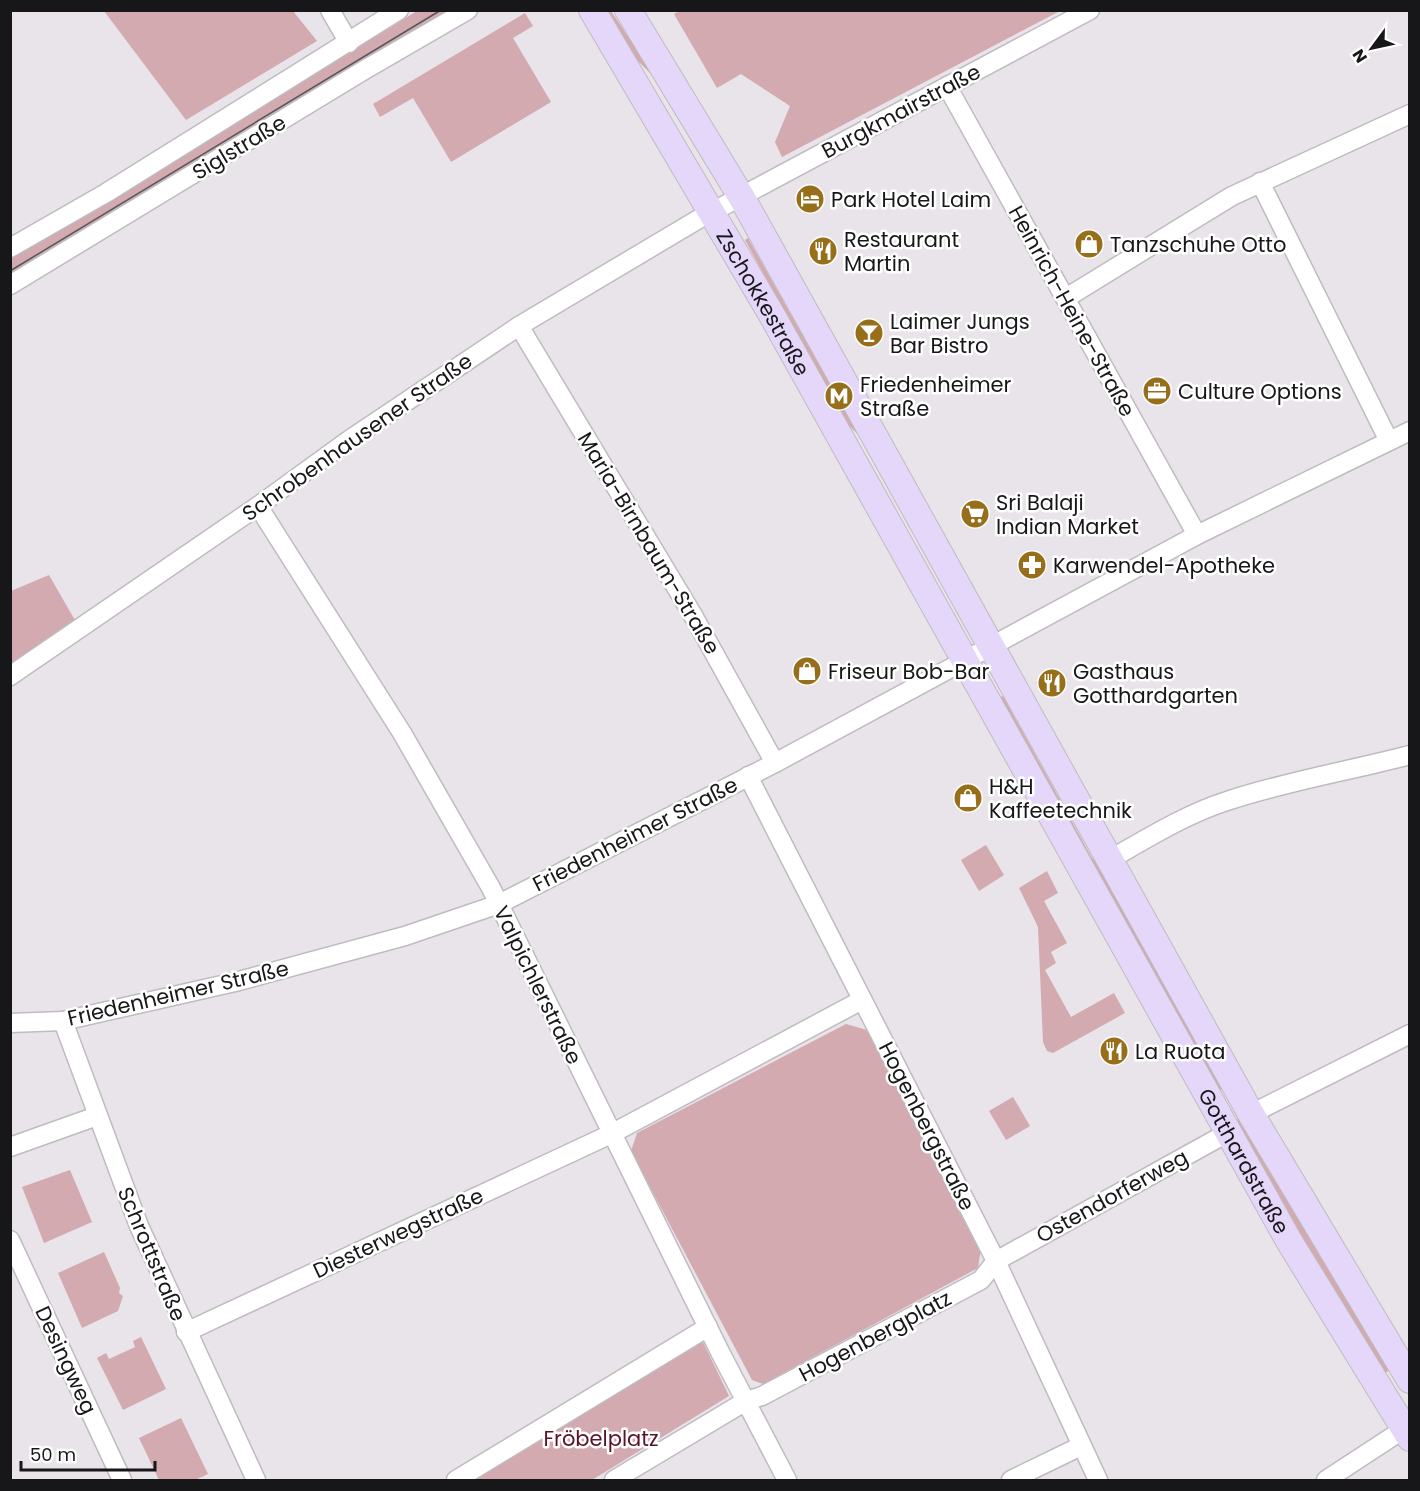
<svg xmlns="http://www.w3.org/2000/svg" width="1420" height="1491" viewBox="0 0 1420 1491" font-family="Poppins,sans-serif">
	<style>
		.green { fill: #d2aaaf }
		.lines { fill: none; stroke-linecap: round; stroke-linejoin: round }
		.minor-casing { stroke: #bfbbc0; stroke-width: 21 }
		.secondary-casing { stroke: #bfbbc0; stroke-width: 28 }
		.minor { stroke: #fff; stroke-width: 18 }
		.secondary { stroke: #e5d7f9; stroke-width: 26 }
		.tram { stroke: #585659; stroke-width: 1.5 }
		.labels { text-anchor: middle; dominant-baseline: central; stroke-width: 5; stroke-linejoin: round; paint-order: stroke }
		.street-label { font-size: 21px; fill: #171618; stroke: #fff }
		.poi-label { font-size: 21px; fill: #171618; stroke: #fff; text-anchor: start }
		.park-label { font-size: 21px; fill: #5b1425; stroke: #fff }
	</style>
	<rect width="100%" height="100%" fill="#e9e4e9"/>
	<g class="green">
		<polygon points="681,10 1060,10 1060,11 782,157 775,142 790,106 741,74 717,88 674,14"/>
		<polygon points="104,11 293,11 317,41 186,120"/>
		<polygon points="417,11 453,11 11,274 11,258"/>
		<polygon points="604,11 611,11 635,47 657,68 710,158 704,162 651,74 632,55"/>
		<polygon points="525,13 533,26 513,38 551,102 451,162 413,98 380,117 373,104"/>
		<polygon points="748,238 802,334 819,351 862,438 845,422 745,240"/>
		<polygon points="49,575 76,622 11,665 11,591"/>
		<polygon points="1003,696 1092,858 1105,869 1225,1085 1221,1090 1215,1090 997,699"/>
		<polygon points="986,845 1004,875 979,891 961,860"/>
		<polygon points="1047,871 1058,893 1044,901 1067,943 1051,952 1056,963 1045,970 1071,1017 1114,993 1125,1013 1053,1053 1047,1051 1043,1042 1038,927 1019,888"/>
		<polygon points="846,1024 867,1030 981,1248 978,1268 763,1384 752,1380 631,1151 637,1133"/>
		<polygon points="1013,1097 1030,1126 1006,1140 989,1111"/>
		<polygon points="1235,1119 1244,1119 1390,1370 1385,1373 1291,1223"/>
		<polygon points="70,1170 92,1222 44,1243 22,1187"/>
		<polygon points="104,1252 120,1288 119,1293 123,1296 118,1311 82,1328 58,1273"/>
		<polygon points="141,1337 166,1389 123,1410 97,1358 106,1353 109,1359 135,1347 133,1341"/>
		<polygon points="702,1340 729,1396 592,1480 473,1480"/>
		<polygon points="181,1418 208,1474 195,1480 159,1480 139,1438"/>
	</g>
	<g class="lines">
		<g class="minor-casing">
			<g id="minor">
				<polyline points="330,10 349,43"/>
				<polyline points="947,86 1197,535"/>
				<polyline points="1260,182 1389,441"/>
				<polyline points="10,248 106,193 399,10"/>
				<polyline points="10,285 366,69 468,10"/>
				<polyline points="1066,298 1232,196 1410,114"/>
				<polyline points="519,326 694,617 775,763"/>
				<polyline points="258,506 402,733 491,888 720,1352 787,1480"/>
				<polyline points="10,676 258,506 349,440 519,326 697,220 1090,10"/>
				<polyline points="748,776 996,1261 1098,1480"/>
				<path d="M1109,860C1146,839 1186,814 1227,801C1287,781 1349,771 1410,755"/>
				<polyline points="63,1021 139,1226 256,1480"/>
				<polyline points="10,1023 63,1021 235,982 405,936 499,904 775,763 1197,535 1410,431"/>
				<polyline points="1251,1114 1410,1034"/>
				<polyline points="10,1147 97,1116"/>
				<polyline points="10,1240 122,1480"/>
				<polyline points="186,1332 611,1134 862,1000"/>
				<polyline points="456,1480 708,1327"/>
				<polyline points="614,1480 746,1401 762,1396 981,1280 996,1261 1229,1132"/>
				<polyline points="1011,1480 1081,1446"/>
				<polyline points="1326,1480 1404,1429"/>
			</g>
		</g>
		<g class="secondary-casing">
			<g id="secondary">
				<path id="s1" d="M592,10L773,317L1289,1241L1410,1438"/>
				<polyline points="628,10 742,198 1251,1114 1410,1380"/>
			</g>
		</g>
		<use href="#minor" class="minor"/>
		<use href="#secondary" class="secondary"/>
		<polyline class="tram" points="10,271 441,10"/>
	</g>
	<defs>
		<g id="hotel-disc" transform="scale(1.5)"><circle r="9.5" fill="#976e1a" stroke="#fff"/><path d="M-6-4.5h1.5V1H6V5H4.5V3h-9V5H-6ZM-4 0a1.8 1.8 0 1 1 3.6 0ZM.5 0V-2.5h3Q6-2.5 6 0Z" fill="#fff"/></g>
		<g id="shop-disc" transform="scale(1.5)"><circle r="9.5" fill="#976e1a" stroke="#fff"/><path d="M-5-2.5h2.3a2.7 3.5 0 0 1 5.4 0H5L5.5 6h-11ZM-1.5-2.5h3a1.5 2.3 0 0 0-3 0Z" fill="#fff"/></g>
		<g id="restaurant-disc" transform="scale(1.5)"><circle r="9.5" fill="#976e1a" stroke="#fff"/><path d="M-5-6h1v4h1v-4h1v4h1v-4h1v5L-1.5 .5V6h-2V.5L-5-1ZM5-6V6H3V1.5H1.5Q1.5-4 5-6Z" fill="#fff"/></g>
		<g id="bar-disc" transform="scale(1.5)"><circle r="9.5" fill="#976e1a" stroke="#fff"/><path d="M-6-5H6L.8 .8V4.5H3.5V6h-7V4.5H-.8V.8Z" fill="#fff"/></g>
		<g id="office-disc" transform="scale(1.5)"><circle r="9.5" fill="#976e1a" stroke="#fff"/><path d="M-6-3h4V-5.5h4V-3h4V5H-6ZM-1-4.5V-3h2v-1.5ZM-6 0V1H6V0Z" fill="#fff"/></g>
		<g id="metro-disc" transform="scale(1.5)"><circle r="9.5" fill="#976e1a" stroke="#fff"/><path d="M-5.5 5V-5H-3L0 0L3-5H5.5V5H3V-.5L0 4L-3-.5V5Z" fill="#fff"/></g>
		<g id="supermarket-disc" transform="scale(1.5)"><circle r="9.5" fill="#976e1a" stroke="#fff"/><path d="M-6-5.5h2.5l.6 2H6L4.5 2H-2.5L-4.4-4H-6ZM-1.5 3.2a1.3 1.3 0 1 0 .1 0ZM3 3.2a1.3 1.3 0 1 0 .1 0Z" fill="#fff"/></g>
		<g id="pharmacy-disc" transform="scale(1.5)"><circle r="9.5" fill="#976e1a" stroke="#fff"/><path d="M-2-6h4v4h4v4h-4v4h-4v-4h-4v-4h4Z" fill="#fff"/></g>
	</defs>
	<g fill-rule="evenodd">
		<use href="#hotel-disc" x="810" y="199"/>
		<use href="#shop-disc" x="1089" y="244"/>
		<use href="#restaurant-disc" x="823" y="251"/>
		<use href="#bar-disc" x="869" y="333"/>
		<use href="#office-disc" x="1157" y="391"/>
		<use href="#metro-disc" x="839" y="396"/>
		<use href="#supermarket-disc" x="975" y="514"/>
		<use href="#pharmacy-disc" x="1032" y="565"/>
		<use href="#shop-disc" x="807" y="671"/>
		<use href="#restaurant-disc" x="1052" y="683"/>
		<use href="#shop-disc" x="968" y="798"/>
		<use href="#restaurant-disc" x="1114" y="1051"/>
	</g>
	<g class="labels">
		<g class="street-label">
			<text transform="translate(901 111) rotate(-28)">Burgkmairstraße</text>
			<text transform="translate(239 147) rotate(-31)">Siglstraße</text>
			<text stroke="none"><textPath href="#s1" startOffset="339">Zschokkestraße</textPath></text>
			<text transform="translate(1072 311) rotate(61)">Heinrich-Heine-Straße</text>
			<text transform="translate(357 437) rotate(-35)">Schrobenhausener Straße</text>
			<text transform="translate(649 543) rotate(59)">Maria-Birnbaum-Straße</text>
			<text transform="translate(635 834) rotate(-27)">Friedenheimer Straße</text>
			<text transform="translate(538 985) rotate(64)">Valpichlerstraße</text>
			<text transform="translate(178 993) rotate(-13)">Friedenheimer Straße</text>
			<text transform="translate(927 1126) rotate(63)">Hogenbergstraße</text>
			<text stroke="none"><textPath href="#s1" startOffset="1323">Gotthardstraße</textPath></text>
			<text transform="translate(1112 1196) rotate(-29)">Ostendorferweg</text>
			<text transform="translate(398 1233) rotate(-25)">Diesterwegstraße</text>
			<text transform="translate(152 1254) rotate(67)">Schrottstraße</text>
			<text transform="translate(875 1336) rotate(-28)">Hogenbergplatz</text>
			<text transform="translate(66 1360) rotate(65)">Desingweg</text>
		</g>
		<g class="poi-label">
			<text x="831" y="199">Park Hotel Laim</text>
			<text x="844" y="239">Restaurant<tspan x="844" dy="24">Martin</tspan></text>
			<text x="1110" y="244">Tanzschuhe Otto</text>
			<text x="890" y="321">Laimer Jungs<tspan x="890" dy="24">Bar Bistro</tspan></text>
			<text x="860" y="384">Friedenheimer<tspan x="860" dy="24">Straße</tspan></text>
			<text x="1178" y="391">Culture Options</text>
			<text x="996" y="502">Sri Balaji<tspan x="996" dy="24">Indian Market</tspan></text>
			<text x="1053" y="565">Karwendel-Apotheke</text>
			<text x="828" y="671">Friseur Bob-Bar</text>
			<text x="1073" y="671">Gasthaus<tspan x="1073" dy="24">Gotthardgarten</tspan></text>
			<text x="989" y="786">H&amp;H<tspan x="989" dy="24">Kaffeetechnik</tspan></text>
			<text x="1135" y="1051">La Ruota</text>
		</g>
		<g class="park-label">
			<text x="601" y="1438">Fröbelplatz</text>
		</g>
	</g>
	<rect width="1420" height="1491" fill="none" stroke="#171618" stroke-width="24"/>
	<g transform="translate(1372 48) rotate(237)" stroke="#ffffff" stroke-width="4.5" paint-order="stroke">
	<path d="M0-4.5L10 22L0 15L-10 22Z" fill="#171618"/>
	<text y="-9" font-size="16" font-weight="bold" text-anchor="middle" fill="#171618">N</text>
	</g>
	<path d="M21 1461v9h134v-9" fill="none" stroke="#171618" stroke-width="3"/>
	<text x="30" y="1461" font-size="18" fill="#171618" stroke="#ffffff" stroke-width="4.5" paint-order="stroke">50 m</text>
</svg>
